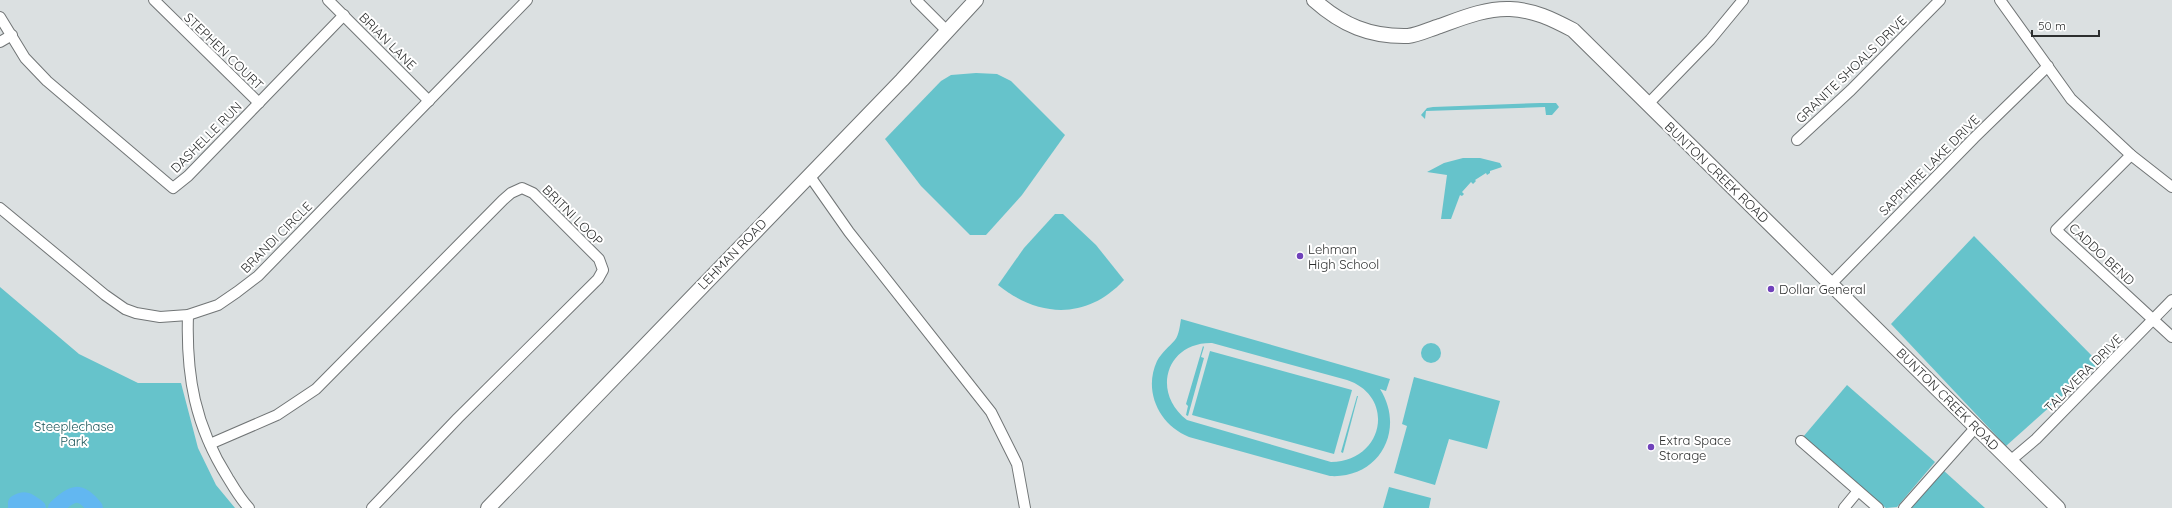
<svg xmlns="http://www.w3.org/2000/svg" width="2172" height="508" viewBox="0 0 2172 508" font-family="Quicksand,sans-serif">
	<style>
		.green { fill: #66c3cb; fill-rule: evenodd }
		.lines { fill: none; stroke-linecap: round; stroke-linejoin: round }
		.river { stroke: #62b7f1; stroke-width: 16 }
		.street-casing { stroke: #717576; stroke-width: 12 }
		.secondary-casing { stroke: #717576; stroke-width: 16 }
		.street { stroke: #fff; stroke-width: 10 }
		.secondary { stroke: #fff; stroke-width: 14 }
		.poi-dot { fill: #7042ba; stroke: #fff; stroke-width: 1.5 }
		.labels { text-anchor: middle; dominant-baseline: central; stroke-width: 4; stroke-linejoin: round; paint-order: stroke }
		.street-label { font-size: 13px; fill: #2d2f2f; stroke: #fff }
		.poi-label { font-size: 13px; fill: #2d2f2f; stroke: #fff; text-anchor: start }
		.park-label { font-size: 13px; fill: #195458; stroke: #fff }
	</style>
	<rect width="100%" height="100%" fill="#dbe0e1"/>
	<g class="green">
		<polygon points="976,73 997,74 1011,81 1065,135 1022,195 986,235 970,235 921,186 885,139 941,81 951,75"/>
		<polygon points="1540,103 1556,103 1559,107 1552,115 1546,115 1545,107 1426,111 1425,119 1421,115 1427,108 1433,107"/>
		<polygon points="1463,158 1480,158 1500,163 1502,167 1490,171 1490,173 1487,175 1486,173 1475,180 1476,181 1473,184 1471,182 1462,192 1464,194 1462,196 1460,195 1451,219 1441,219 1447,175 1427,172 1444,163"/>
		<path d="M1055,214H1063L1096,245L1124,280C1087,320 1039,318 998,285L1024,248Z"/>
		<polygon points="1974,236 2099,363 2006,446 1891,324"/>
		<polygon points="0,287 79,354 138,383 181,383 198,448 216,485 235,508 0,508"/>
		<path d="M1181,319L1390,379L1386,391L1380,389C1406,430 1379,479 1330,476L1189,437C1159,425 1143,391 1157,361C1162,352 1169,347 1175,340C1179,335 1180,325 1181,319ZM1212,343L1347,380C1397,397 1383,462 1331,462L1187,420C1151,393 1166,342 1212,343Z"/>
		<circle cx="1431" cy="353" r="10"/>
		<polygon points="1203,346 1204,347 1201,357 1204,358 1188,416 1186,415 1188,406 1186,404"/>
		<polygon points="1210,351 1352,390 1334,454 1192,415"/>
		<polygon points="1414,377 1500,401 1487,449 1449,439 1435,485 1394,473 1407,426 1402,424"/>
		<polygon points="1847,385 1935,462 1897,507 1886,508 1873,499 1803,437"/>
		<polygon points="1357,396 1358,396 1343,453 1341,452"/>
		<polygon points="1943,470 1985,508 1909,508"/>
		<polygon points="1389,487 1431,498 1429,508 1383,508"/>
	</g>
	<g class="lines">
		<g class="river">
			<path d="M16,508V503C26,497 30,502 38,508"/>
			<path d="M56,508C72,492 80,489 95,508"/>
		</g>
		<g class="street-casing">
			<g id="street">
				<polyline points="154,0 259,103"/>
				<polyline points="328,0 429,101"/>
				<polyline points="916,0 947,31"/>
				<polyline points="2000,0 2071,99 2131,155 2172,187"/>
				<polyline points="0,17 25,58 47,81 173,188 188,176 344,15"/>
				<polyline points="0,42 12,35"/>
				<polyline points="1648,104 1710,40 1743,0"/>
				<polyline points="1797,140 1851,90 1940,0"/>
				<polyline points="2131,155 2056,230 2172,337"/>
				<polyline points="809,175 849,232 991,412 1017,464 1025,508"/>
				<polyline points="0,208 105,295 125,309 136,313 160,317 188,315 218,305 237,292 258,276 527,0"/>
				<polyline points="1831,284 1974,138 2048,66"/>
				<path d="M188,315C186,376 195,426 228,478C234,488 241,500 249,508"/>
				<polyline points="1801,441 1878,508"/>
				<polyline points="210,444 277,415 316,389 503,200 511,193 522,188 533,193 599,259 603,270 598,279 458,418 372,508"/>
				<polyline points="2010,461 2036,439 2172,300"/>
				<polyline points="1844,508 1858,491"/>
				<polyline points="1904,508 1976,427"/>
			</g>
		</g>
		<g class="secondary-casing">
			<g id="secondary">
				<path d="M1314,0C1342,25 1370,37 1408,36C1418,35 1430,29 1440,26C1462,18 1486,8 1510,9C1534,10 1552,19 1573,30L2058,508"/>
				<polyline points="488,508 902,80 976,0"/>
			</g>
		</g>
		<use href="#street" class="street"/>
		<use href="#secondary" class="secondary"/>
	</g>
	<g class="poi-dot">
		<circle cx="1300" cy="256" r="4"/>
		<circle cx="1771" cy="289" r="4"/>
		<circle cx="1651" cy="447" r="4"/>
	</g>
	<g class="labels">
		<g class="street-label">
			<text transform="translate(388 41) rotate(45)">BRIAN LANE</text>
			<text transform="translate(224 51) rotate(44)">STEPHEN COURT</text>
			<text transform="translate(1851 69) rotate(-44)">GRANITE SHOALS DRIVE</text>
			<text transform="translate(206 137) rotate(-45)">DASHELLE RUN</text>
			<text transform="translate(1929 165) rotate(-45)">SAPPHIRE LAKE DRIVE</text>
			<text transform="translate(1717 172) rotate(44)">BUNTON CREEK ROAD</text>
			<text transform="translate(573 215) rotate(45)">BRITNI LOOP</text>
			<text transform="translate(276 237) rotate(-45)">BRANDI CIRCLE</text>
			<text transform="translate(732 254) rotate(-46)">LEHMAN ROAD</text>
			<text transform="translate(2102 254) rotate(43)">CADDO BEND</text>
			<text transform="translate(2083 373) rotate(-45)">TALAVERA DRIVE</text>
			<text transform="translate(1948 399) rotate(45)">BUNTON CREEK ROAD</text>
		</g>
		<g class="poi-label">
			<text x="1308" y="249">Lehman<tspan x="1308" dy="15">High School</tspan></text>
			<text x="1779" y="289">Dollar General</text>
			<text x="1659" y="440">Extra Space<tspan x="1659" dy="15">Storage</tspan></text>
		</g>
		<g class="park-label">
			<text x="74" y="426">Steeplechase<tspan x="74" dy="15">Park</tspan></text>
		</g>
	</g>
	<path d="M2032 30v6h67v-6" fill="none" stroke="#2d2f2f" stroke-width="2"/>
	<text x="2038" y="30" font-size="12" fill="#2d2f2f" stroke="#ffffff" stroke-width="3" paint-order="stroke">50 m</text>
</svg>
